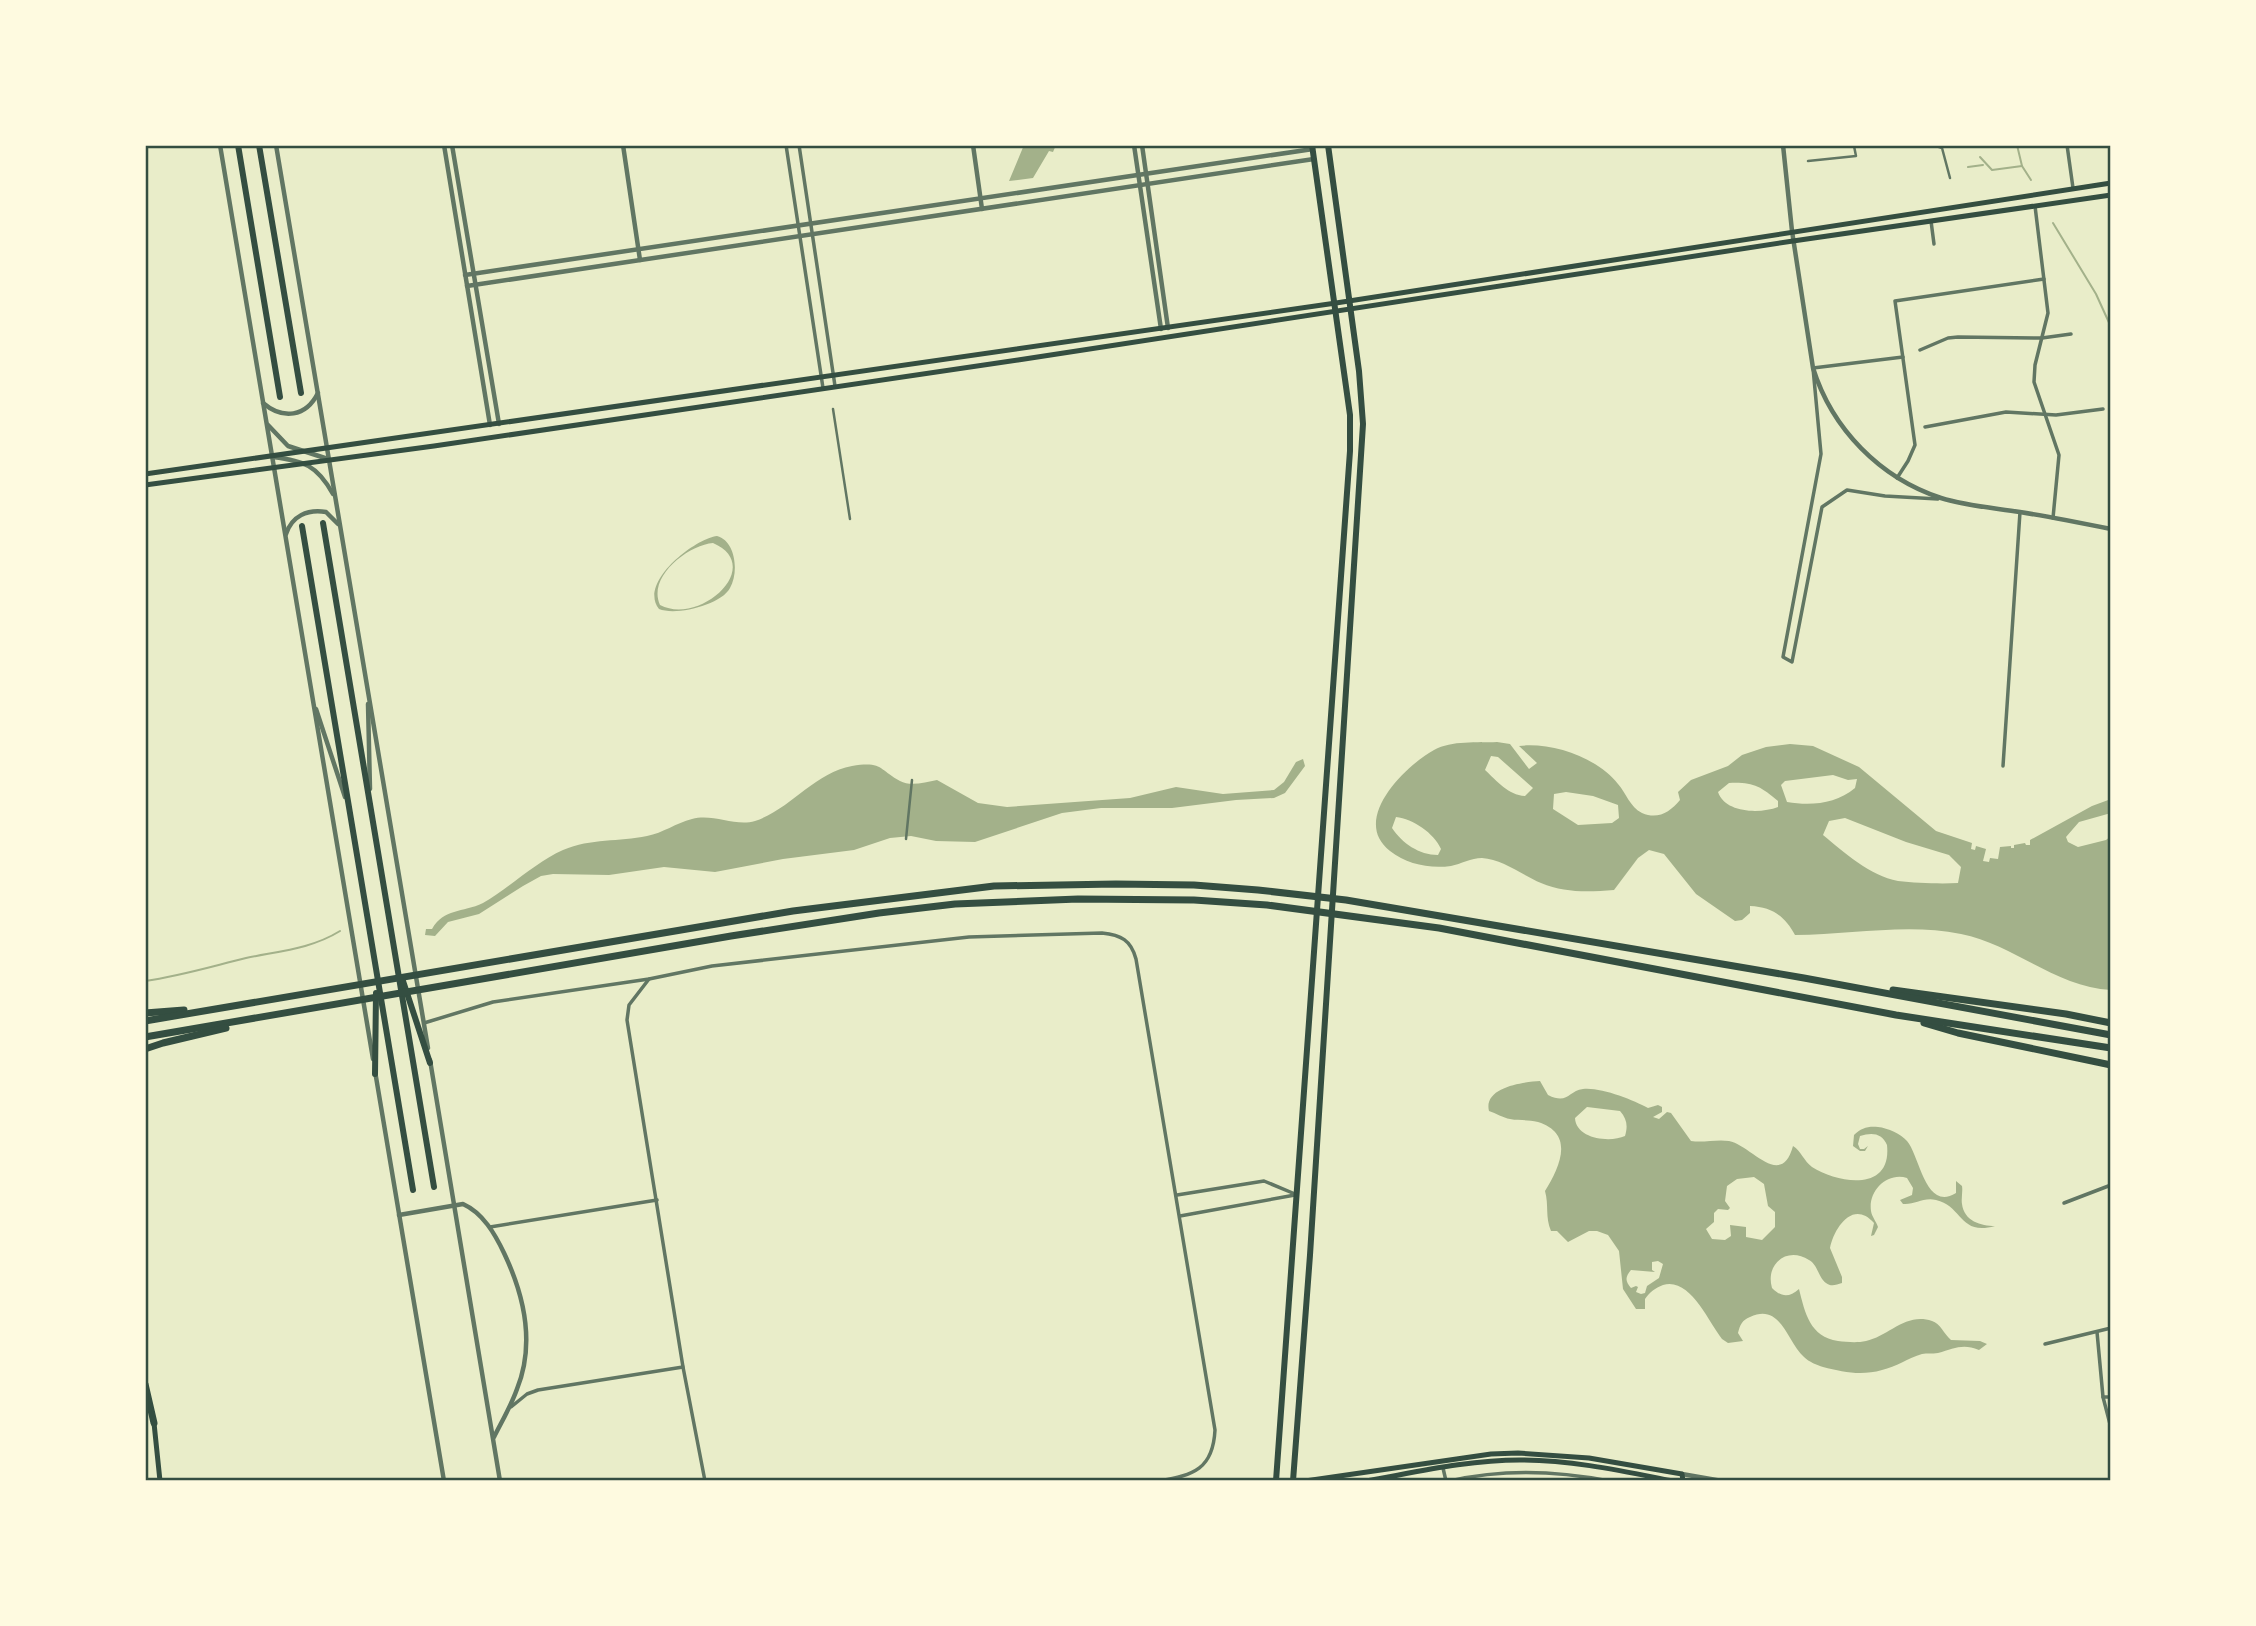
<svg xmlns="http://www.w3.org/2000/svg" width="2256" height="1626" viewBox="0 0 2256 1626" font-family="Montserrat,sans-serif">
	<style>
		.water { fill: #a3b18a; fill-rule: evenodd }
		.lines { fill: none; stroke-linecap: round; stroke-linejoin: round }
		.stream { stroke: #a3b18a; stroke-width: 2 }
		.pedestrian { stroke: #617663; stroke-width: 2.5 }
		.minor { stroke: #617663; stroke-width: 3.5 }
		.tertiary { stroke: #617663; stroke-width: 4.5 }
		.secondary { stroke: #344e41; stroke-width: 5 }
		.primary { stroke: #344e41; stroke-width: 6 }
		.motorway { stroke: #344e41; stroke-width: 7 }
		.neatline { fill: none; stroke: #344e41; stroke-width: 2.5 }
	</style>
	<rect width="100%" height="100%" fill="#e9edc9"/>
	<g class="water">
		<polygon points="1024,145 1056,145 1053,152 1049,151 1033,178 1009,181"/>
		<path d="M717,536C736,541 739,573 730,588C721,605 676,616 659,609C638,583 694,539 717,536ZM713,543C766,566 700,626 660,605C647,577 688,545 713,543Z"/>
		<path d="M1497,742L1510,744L1529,769L1537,763L1519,746C1551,742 1597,757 1618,784C1626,793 1630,807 1642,813C1658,820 1670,812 1680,800L1678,792L1691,780L1728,766L1742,755L1766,747L1790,744L1813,746L1859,767L1936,831L1972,843L1971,849L1975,850L1976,846L1986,849L1983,861L1989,862L1990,858L1998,859L2000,847L2011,846V848H2014V845L2025,843L2026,845H2030V840L2092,806L2111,799V813L2079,822L2066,837L2068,842L2078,847L2106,840L2111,836V990C2056,987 2015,945 1961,934C1906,923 1851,935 1795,935C1785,916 1772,907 1750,906V913L1742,920L1735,921L1696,894L1664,854L1649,850L1638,858L1614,890C1588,892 1565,893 1541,883C1522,875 1502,859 1482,858C1471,858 1461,864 1451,866C1429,869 1407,864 1390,851C1350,820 1405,766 1434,750C1452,740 1477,743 1497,742ZM1491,756L1498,757L1533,788L1525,796C1508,795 1497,781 1485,770ZM1833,775L1848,780L1857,779L1855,788C1836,804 1811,806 1787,802L1781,785L1785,781ZM1729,783C1753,782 1760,786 1778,801V807C1760,814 1725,813 1718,792ZM1566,792L1593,796L1618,805L1619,818L1612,823L1578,825L1553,809L1554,794ZM1396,817C1413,819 1434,833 1441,849L1438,855C1419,855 1402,843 1392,828ZM1845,818L1906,842L1949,855L1961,867L1958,883C1940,884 1916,883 1898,881C1870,876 1844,852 1823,835L1829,821Z"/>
		<path d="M1303,759L1305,766L1285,793L1274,798L1236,800L1172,808H1101L1062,813L975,842L936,841L911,836L890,838L854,850L783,859L715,872L664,867L609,875L553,874L541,876L523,886L479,914L448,922L435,936L425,935L426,929H432C444,908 462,913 483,903C509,888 536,862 563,850C591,838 619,842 647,836C663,833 676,823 692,819C713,813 735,827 755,821C791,809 814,773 852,766C883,761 879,770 900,781C911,787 925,782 937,780L978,803L1007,807L1130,798L1176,787L1223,794L1274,790L1284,782L1296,762Z"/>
		<path d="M1540,1081L1548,1095C1568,1105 1568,1091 1583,1089C1601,1087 1633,1100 1648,1108L1658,1105L1662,1107V1112L1653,1117L1659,1119L1667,1112L1671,1113L1691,1141C1704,1143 1716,1139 1729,1141C1751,1145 1781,1190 1793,1146C1801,1151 1804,1161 1812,1167C1839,1184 1892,1192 1887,1145C1882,1133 1872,1132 1860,1136L1858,1144L1860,1149H1864L1868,1146L1865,1151H1860L1853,1146L1854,1135C1861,1128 1868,1126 1878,1127C1888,1128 1901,1134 1907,1141C1920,1156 1925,1212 1956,1193V1181L1962,1186C1963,1192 1961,1198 1962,1204C1964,1221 1981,1226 1995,1226C1959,1236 1963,1206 1936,1200C1923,1197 1915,1205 1903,1204L1900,1200L1912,1195L1913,1188L1907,1178C1887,1172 1868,1191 1871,1211C1872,1217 1876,1221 1878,1227L1874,1235L1871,1236L1874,1223C1853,1199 1834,1228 1830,1248L1842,1277V1283C1836,1285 1831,1287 1826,1283C1818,1277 1818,1265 1809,1260C1787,1246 1765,1264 1772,1288C1781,1297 1789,1298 1799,1289C1805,1313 1810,1337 1838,1341C1847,1342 1857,1343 1866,1341C1889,1336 1906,1312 1932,1321C1940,1323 1944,1334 1951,1340L1980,1341L1987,1344L1979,1350C1962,1343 1954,1349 1938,1353C1932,1354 1927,1353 1922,1354C1908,1358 1896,1367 1882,1370C1861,1376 1843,1372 1823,1367C1817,1365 1809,1362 1804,1357C1787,1342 1781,1302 1750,1317C1742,1320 1740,1325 1738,1333L1743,1341L1728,1343L1722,1339C1708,1321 1690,1277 1663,1285C1655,1288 1650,1292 1645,1299V1309H1636L1623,1289L1619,1251L1608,1235L1597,1231H1589L1568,1242L1557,1231H1551C1545,1217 1549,1205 1545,1191C1559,1168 1576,1134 1538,1122C1528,1119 1520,1121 1510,1119C1503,1118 1496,1113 1489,1111C1483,1087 1524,1082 1540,1081ZM1587,1107L1620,1111C1627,1119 1628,1126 1625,1136C1610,1143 1576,1139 1575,1118ZM1754,1177L1764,1184L1768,1206L1775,1212V1227L1762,1240L1746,1237V1227L1730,1225L1731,1236L1725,1240L1712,1239L1706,1229L1714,1222V1213L1718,1209L1728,1210L1730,1208L1725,1201L1727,1186L1737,1179ZM1658,1261L1663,1264L1659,1278L1647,1286L1645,1293L1641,1294L1636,1292L1638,1287L1636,1286L1631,1288C1625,1281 1625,1277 1631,1270L1655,1272L1652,1270V1262Z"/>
	</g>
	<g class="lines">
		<g class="stream">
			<polyline points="2017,145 2022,166 2031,180"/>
			<polyline points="1980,157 1992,170 2022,166"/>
			<polyline points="1968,167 1983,165"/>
			<polyline points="2053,223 2096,294 2111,327"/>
			<path d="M145,981C180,976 213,966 246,958C279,951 311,949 340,931"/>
		</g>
		<g class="pedestrian">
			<polyline points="1933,145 1942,148 1950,178"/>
			<polyline points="1808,161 1856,156 1854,146 1869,145"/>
			<polyline points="833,409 850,519"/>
			<polyline points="906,839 912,780"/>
		</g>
		<g class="minor">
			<polyline points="786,145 823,388"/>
			<polyline points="799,145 835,386"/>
			<polyline points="2067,145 2073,188"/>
			<polyline points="2035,206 2048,313 2035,365 2034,382 2059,455 2053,518"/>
			<polyline points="1931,221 1934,244"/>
			<polyline points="1920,350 1948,338 1958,337 2042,338 2071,334"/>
			<polyline points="1903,357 1813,368 1821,454 1783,657 1792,662 1822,507 1847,490 1885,496 1938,499"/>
			<polyline points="1925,427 2006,412 2056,415 2103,409"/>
			<polyline points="1897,478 1908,461 1915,445 1895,301 2044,279"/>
			<polyline points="2003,766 2020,512"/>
			<polyline points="649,979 629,1005 627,1020 683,1367 705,1481"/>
			<path d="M424,1023L493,1002L649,979L712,966L969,937L1102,933C1121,935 1131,940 1136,959L1215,1430C1213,1469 1194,1475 1159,1481"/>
			<polyline points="1177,1195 1264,1181 1295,1194"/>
			<polyline points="2064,1203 2111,1185"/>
			<polyline points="1180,1216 1295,1195"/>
			<polyline points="490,1227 657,1200"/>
			<polyline points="2097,1332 2103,1397 2111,1428"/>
			<polyline points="2045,1344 2111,1328"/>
			<polyline points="2103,1397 2111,1397"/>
			<polyline points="511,1407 527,1394 538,1390 683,1367"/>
			<polyline points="1443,1468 1446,1481"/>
			<path d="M1450,1481C1501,1469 1558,1471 1609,1481"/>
		</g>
		<g class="tertiary">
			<polyline points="220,145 373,1059"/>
			<polyline points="276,145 428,1048"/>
			<polyline points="444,145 490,425"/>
			<polyline points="452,145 499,424"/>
			<polyline points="623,145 640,260"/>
			<polyline points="973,145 982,209"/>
			<polyline points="1134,145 1161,329"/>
			<polyline points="1142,145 1168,328"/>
			<path d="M1783,145L1792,231L1813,368C1832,429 1880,478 1941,498C1966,506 1995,508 2020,512C2051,517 2081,523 2111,529"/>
			<polyline points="465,275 1313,149"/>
			<polyline points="467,286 1314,159"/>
			<path d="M263,403C283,420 306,417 318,393"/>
			<polyline points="268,425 288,446 328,459"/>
			<path d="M273,457C304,461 317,465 333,494"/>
			<path d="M286,534C292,516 307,509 326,512L338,524"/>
			<polyline points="368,704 370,789"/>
			<polyline points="316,709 345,797"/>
			<polyline points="430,1060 500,1481"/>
			<polyline points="375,1071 444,1481"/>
			<path d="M399,1215L463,1204C483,1213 495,1234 504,1253C524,1295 535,1344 517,1389C511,1406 502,1421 494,1437"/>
			<polyline points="1682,1474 1722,1481"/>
		</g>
		<g class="secondary">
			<polyline points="145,474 1336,303 2111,183"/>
			<polyline points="145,485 434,446 1018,360 1793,241 2111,195"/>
			<polyline points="154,1423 160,1481"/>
			<polyline points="1305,1481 1491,1454 1518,1453 1589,1458 1682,1474 1683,1481"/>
			<path d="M1366,1481C1417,1472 1468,1460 1520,1460C1572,1460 1622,1471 1673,1481"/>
		</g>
		<g class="primary">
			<polyline points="238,145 280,397"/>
			<polyline points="259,145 301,393"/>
			<polyline points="323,523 434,1187"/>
			<polyline points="302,526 413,1190"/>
			<polyline points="402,978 430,1063"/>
			<polyline points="375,1074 376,993"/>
			<polyline points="1276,1481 1350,451 1350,415 1312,145"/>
			<polyline points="1293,1481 1310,1255 1363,424 1359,371 1328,145"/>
		</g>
		<g class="motorway">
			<polyline points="1893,990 2066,1014 2111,1023"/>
			<polyline points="145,1013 184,1010"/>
			<polyline points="145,1021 793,911 994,886 1116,884 1194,885 1258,890 1346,900 1804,978 2111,1035"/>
			<polyline points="1924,1023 1958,1033 2111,1065"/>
			<polyline points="145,1037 731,936 879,913 955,904 1078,899 1194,900 1267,905 1439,928 1896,1015 2111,1048"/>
			<polyline points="145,1049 163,1043 226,1028"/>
			<polyline points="145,1384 154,1423"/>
		</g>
	</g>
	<rect width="2256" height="1626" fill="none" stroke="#fefae0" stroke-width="294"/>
	<rect x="147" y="147" width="1962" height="1332" class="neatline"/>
</svg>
